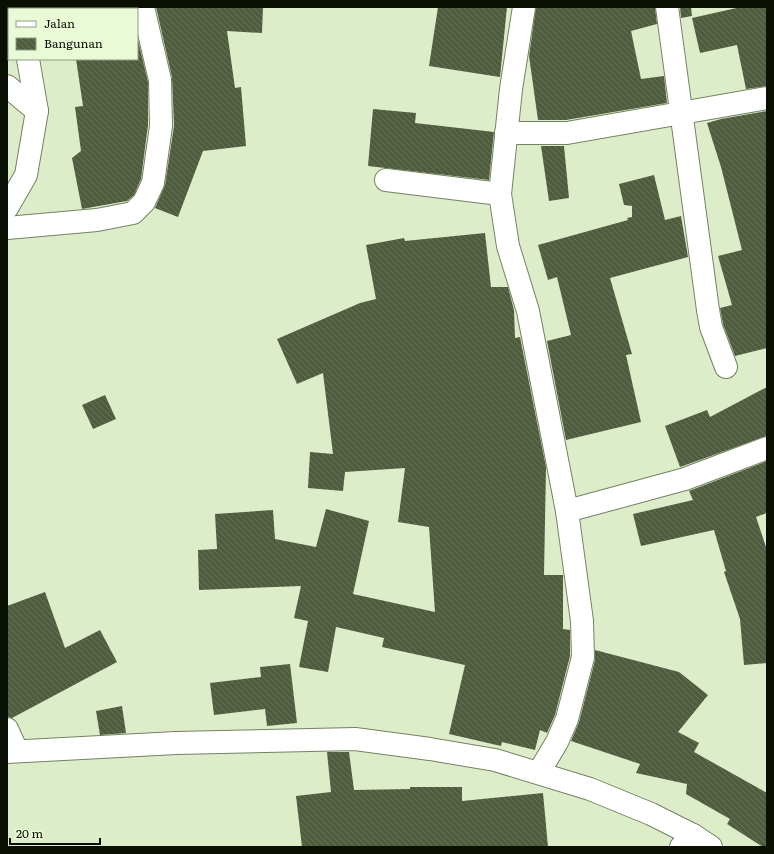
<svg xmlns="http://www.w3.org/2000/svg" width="774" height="854" viewBox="0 0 774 854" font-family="Literata,serif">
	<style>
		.building { fill: url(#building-back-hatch) }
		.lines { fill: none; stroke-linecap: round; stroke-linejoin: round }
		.minor-casing { stroke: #738262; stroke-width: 24 }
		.tertiary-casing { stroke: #738262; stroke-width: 24 }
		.minor { stroke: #fff; stroke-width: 22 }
		.tertiary { stroke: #fff; stroke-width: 22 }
	</style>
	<defs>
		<pattern id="building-back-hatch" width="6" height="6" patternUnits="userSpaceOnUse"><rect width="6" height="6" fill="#4f5c3e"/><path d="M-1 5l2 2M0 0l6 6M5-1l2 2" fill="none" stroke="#69735c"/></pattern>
	</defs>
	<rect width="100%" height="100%" fill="#ddedca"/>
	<g class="building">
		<polygon points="156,7 263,7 262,33 227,31 235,88 241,87 246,146 203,151 178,217 155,208 165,185 174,126 172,77"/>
		<polygon points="438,7 507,7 500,77 429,66"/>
		<polygon points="536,7 655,7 657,24 631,31 641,79 664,76 667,103 566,120 538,120 529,56"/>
		<polygon points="680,7 691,7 692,16 681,18"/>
		<polygon points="741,7 767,7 767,86 746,89 737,45 700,53 692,18"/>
		<polygon points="137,36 148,82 148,125 141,179 134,195 127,201 82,209 72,158 81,151 75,107 83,106 76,59 137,59"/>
		<polygon points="373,109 416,113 415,123 494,132 489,180 368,166"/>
		<polygon points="767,111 767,348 735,356 723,324 720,308 732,305 718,256 742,250 721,167 707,123 721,119"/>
		<polygon points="541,146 564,146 569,198 549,201"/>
		<polygon points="654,175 665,220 681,216 688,257 610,278 632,354 626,355 641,422 566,440 547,341 571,335 557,277 548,280 538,245 628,220 627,218 632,217 632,206 624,205 619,184"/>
		<polygon points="485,233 491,287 508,287 514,310 515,338 520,337 546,467 544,575 563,575 563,629 570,630 570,656 555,715 547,733 540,730 535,750 502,742 501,746 449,734 465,665 382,647 384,638 336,627 328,672 299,667 308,621 294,618 301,586 199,590 198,550 217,549 215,514 273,510 275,539 316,547 326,509 369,521 353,594 435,612 429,527 398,522 405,468 345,472 343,491 308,488 310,452 333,454 323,373 297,384 277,339 360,303 376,299 366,245 404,238 405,241"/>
		<polygon points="767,387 767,436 680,467 665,426 707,410 710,417"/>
		<polygon points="105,395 116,419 93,429 82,405"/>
		<polygon points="767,461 767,513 756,517 767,550 767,663 744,665 740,619 724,572 726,571 714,530 641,546 633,514 693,500 689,491"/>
		<polygon points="45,592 65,648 100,630 117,662 12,718 7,717 7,606"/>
		<polygon points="595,650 679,672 708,695 678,732 699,743 694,752 767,793 767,847 763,847 727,824 730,819 686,794 687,784 636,773 640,764 571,741 579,722 595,660"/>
		<polygon points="290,664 297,723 267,726 265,709 214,715 210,683 261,677 260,667"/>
		<polygon points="122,706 126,733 100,735 96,711"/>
		<polygon points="327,752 349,752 354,790 410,789 410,787 462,787 462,801 543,793 548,847 302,847 296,796 331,792"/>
	</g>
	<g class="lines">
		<g class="minor-casing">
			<g id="minor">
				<polyline points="18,7 18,9"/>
				<polyline points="524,7 511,89 500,194 508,246 528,311 567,511 582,621 583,657 567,719 557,742 539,772"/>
				<polyline points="667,7 708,310 711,327 726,367"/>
				<polyline points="7,86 37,111"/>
				<polyline points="506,133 567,133 767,98"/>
				<polyline points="386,180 500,194"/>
				<polyline points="7,208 26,175 37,111 28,59"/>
				<polyline points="7,228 97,220 133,213 144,202 153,183 161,126 160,80 143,7"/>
				<polyline points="567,511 685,479 767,448"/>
				<polyline points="7,729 17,751"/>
				<polyline points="681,847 693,835"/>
			</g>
		</g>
		<g class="tertiary-casing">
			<polyline id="tertiary" points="7,752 176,743 355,739 430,749 495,760 590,789 651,814 693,835 711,847"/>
		</g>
		<use href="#minor" class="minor"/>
		<use href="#tertiary" class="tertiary"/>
	</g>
	<rect width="774" height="854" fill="none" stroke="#0a0f04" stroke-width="16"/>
	<rect x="8" y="8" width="130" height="52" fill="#eafad7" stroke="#909c83"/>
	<rect x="16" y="21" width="20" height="6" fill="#ffffff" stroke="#909c83"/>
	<text x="44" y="28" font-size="12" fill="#0a0f04">Jalan</text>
	<rect x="16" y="38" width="20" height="12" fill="url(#building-back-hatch)" stroke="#909c83"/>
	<text x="44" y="48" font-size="12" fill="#0a0f04">Bangunan</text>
	<path d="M10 838v6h90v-6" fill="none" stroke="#0a0f04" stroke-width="2"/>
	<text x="16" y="838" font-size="12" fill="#0a0f04" stroke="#eafad7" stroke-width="3" paint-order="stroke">20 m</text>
</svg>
